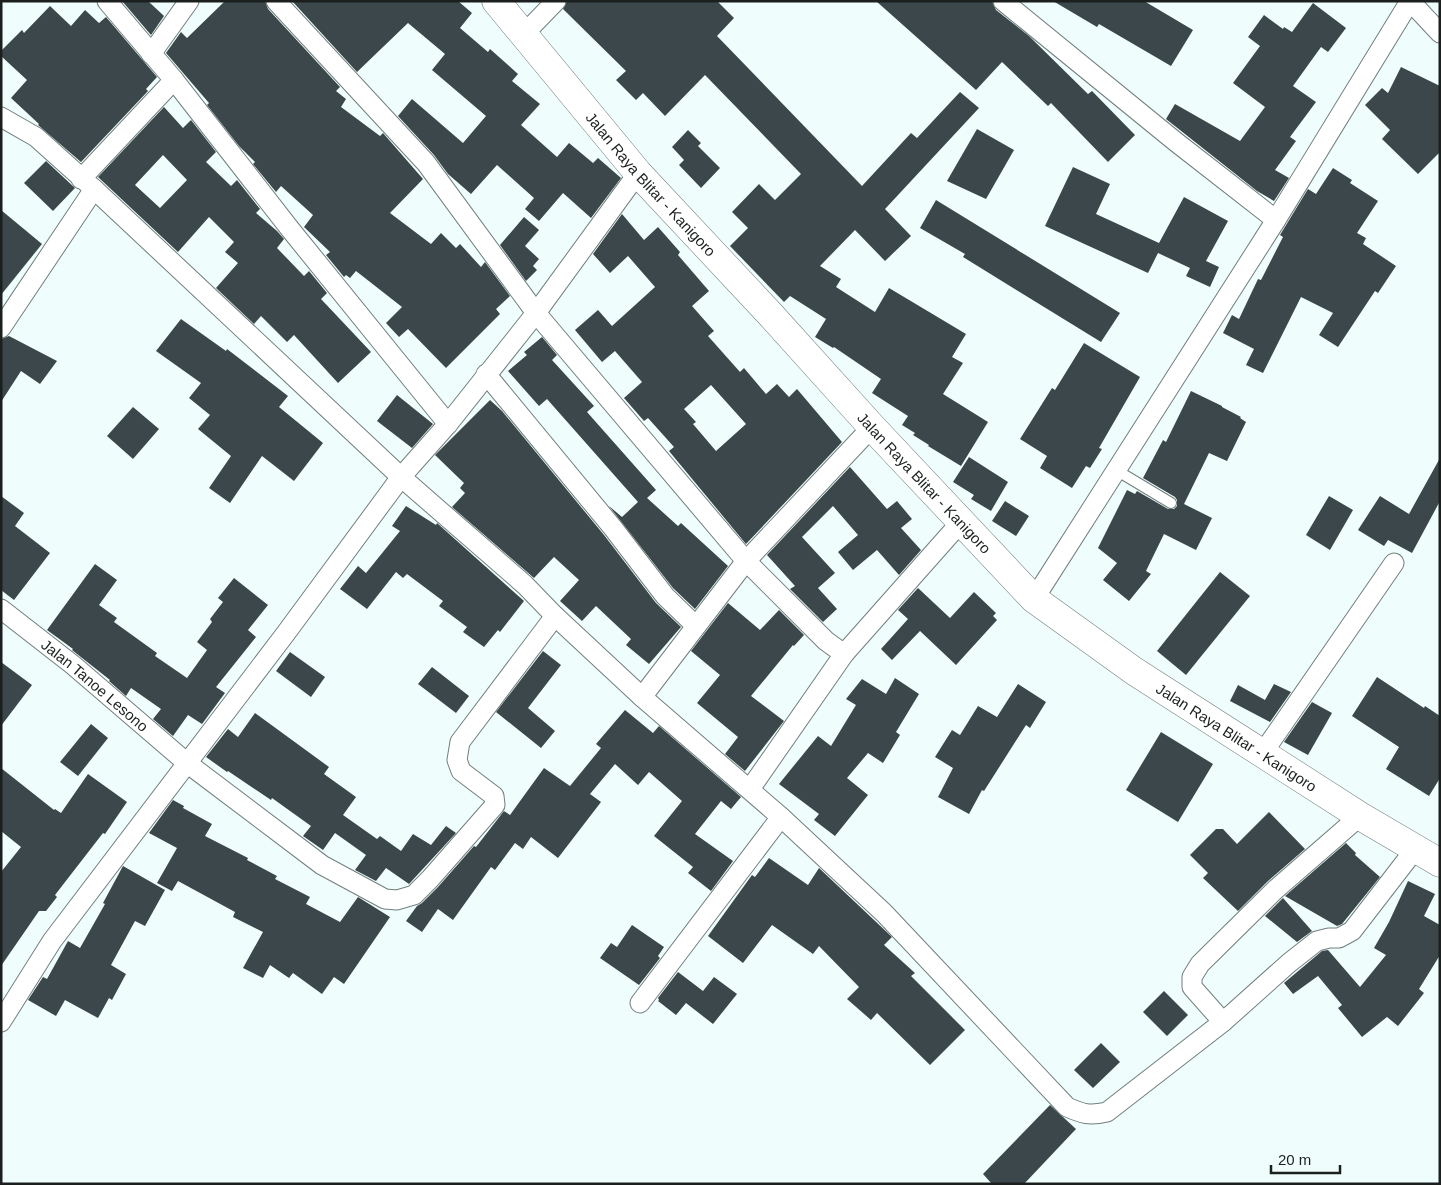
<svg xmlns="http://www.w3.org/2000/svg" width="1441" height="1185" viewBox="0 0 1441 1185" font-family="Arial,sans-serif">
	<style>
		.building { fill: #3b474b; fill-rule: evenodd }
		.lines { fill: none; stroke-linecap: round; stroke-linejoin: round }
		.lane-casing { stroke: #717f7d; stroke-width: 12 }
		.street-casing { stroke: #717f7d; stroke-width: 21 }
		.secondary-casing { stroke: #717f7d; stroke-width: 29 }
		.lane { stroke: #fff; stroke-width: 10 }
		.street { stroke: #fff; stroke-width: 19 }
		.secondary { stroke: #fff; stroke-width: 28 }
		.labels { text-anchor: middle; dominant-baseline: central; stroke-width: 5; stroke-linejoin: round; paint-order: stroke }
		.street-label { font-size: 15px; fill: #1b201f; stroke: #effefc }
	</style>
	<rect width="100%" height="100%" fill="#effefc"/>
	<g class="building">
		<polygon points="122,1 148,1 164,16 151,35"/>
		<polygon points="225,1 265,1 268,9 340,87 336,91 346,99 341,107 380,136 383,133 423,179 390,213 431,244 441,233 456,248 460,244 481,267 485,262 510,296 496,309 500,314 446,368 408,329 399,337 386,323 402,307 356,271 350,278 346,275 344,277 326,255 330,252 304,227 313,215 281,186 276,192 253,164 255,162 239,146 207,105 209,103 166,53 181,32 187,38"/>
		<polygon points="292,1 458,1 472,13 460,28 488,52 490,49 518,74 512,81 540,104 521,125 557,157 569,143 593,163 598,158 621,178 591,218 563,193 539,221 525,209 534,198 497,165 471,194 448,174 434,155 398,116 412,99 463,143 486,116 432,70 445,54 408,23 357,72"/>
		<polygon points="567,1 717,1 734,18 717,36 862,186 911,133 917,138 960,92 979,108 885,209 911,236 885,261 855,230 820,266 841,279 836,287 875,312 889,288 966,334 952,357 963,363 943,394 988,422 961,466 928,446 929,445 913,435 915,433 902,425 908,416 872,393 881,379 834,347 833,348 815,337 826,319 790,296 784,302 730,246 748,228 732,212 759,184 775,200 801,174 705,75 665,116 643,93 636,100 616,80 626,71 563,9"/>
		<polygon points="876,1 992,1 996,10 1029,36 1088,94 1092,91 1135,135 1108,162 1051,103 1048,106 1002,62 976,90"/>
		<polygon points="1053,1 1144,1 1193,30 1171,66 1099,24 1097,27"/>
		<polygon points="1313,3 1346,28 1328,52 1321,47 1293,86 1316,102 1290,137 1296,141 1275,170 1289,178 1274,201 1257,191 1166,119 1175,104 1240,141 1265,107 1233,83 1260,46 1248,37 1264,15 1283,29 1284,27 1292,32"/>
		<polygon points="50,6 71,26 85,10 99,23 106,17 157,77 146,89 148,91 81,162 38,125 39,124 11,98 27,80 1,56 1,51 22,30 24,33"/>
		<polygon points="1401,67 1440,86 1440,152 1418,174 1382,139 1390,130 1365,105 1382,88 1388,93"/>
		<path d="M164,107L183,128L191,120L216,152L206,162L231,186L237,180L260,209L256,213L277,231L284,239L277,248L304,276L309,271L327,293L321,299L371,352L338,383L294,335L287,342L261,316L254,324L216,288L238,263L225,252L234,242L209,217L178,252L98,177ZM163,155L187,180L160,208L135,185Z"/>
		<polygon points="977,129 1014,150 986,199 947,181"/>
		<polygon points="688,130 701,143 698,146 720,168 701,188 679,165 684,160 672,147"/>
		<polygon points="46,161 75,188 53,211 24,183"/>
		<polygon points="1073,167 1110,184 1096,214 1159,243 1184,197 1228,221 1206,261 1219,267 1210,287 1186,276 1190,268 1158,253 1148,273 1045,226"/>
		<polygon points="1333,168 1352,180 1350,183 1378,201 1357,233 1366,238 1363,244 1396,266 1378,293 1375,291 1338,347 1319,335 1333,313 1301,297 1263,373 1246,365 1254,349 1223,333 1232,315 1239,319 1258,279 1261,280 1283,237 1280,235 1308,189 1316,194"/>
		<polygon points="936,200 1120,313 1101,342 963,257 965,254 920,228"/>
		<polygon points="1,210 42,244 1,295"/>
		<path d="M622,214L644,240L658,227L680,252L678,255L709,291L692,306L714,331L708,336L740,372L744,368L766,394L777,384L789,397L797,389L842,442L746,544L669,451L674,447L648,418L644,421L624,398L642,382L615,351L602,362L575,330L598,310L612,326L655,287L628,256L610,273L593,254ZM711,385L746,424L716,451L693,424L696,422L684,409Z"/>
		<polygon points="524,217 539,230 525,246 539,259 533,266 537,270 526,281 500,245"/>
		<polygon points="181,319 226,351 227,349 288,396 279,407 323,443 294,481 262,456 230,503 209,488 231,456 198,429 210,415 189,398 201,383 156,351"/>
		<polygon points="9,336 57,361 40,384 21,371 1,402 1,339"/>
		<polygon points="542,337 557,355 552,360 594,406 587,412 656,490 647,498 678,526 681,523 728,566 695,609 673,588 609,506 622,517 638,502 547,399 539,406 508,371 527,355 524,352"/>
		<polygon points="1084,343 1140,377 1099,448 1102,449 1090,468 1086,466 1072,488 1040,468 1047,456 1020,439 1052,388 1055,390"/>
		<polygon points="1191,391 1222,406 1222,407 1241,417 1240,418 1246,422 1227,461 1209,453 1184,504 1212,518 1196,550 1164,534 1146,571 1151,574 1129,601 1103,580 1117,563 1098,548 1127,490 1135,494 1137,491 1168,509 1174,509 1177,506 1177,500 1175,497 1143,478 1163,440 1166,442"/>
		<polygon points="397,395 433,424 412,448 377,421"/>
		<polygon points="490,400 502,411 604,535 656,603 681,627 649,664 626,645 631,639 596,606 582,621 560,601 579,580 554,557 534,578 452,507 465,493 460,488 464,483 435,455"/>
		<polygon points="133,407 159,429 133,459 107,436"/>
		<polygon points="969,457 1008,482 991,511 971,499 974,495 953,482"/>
		<polygon points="1440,458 1440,501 1412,553 1388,540 1384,546 1358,530 1380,496 1409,514"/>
		<polygon points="850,467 887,509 897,501 912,519 901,528 921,550 899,575 877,550 853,570 838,552 858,535 833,506 802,537 835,573 818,588 837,609 823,622 790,589 795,586 767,555"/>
		<polygon points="1,496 24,513 15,526 50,553 14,600 1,590"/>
		<polygon points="1329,496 1353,510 1330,550 1306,535"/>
		<polygon points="1005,501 1029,516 1016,536 992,521"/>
		<polygon points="406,506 436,525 437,523 524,601 500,632 498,630 484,647 463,632 467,627 439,606 443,601 407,574 403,578 396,572 367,609 340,589 358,566 366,573 400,531 392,526"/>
		<polygon points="95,564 117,580 99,605 117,618 114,622 157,653 155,656 187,678 207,650 197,642 212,622 210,619 223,602 218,598 234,578 268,605 248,630 256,637 216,687 225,693 202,724 188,715 173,736 153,719 161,709 131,688 126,696 109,681 110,680 72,650 73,649 47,630"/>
		<polygon points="1220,572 1250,596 1186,675 1157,651"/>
		<polygon points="918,588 950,618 974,592 996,613 993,616 997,620 956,665 920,631 892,660 881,649 908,619 898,610"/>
		<polygon points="728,603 760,630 779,610 804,635 794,646 793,645 751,696 784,721 745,771 725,754 738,737 697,703 720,675 691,651"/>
		<polygon points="543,651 561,665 528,708 555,731 541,748 496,712"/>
		<polygon points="290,652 325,677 311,697 276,671"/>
		<polygon points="1,662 32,685 1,726"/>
		<polygon points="432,667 469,696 456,713 418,684"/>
		<polygon points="1377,677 1424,708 1425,706 1440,716 1440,778 1429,796 1386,769 1399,747 1352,716"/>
		<polygon points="895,678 919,694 896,732 900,735 883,763 868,753 847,778 868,795 835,836 814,820 819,814 779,784 818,736 831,746 856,705 846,699 862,679 886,694"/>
		<polygon points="1018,684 1046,702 1030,728 1026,725 984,791 982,790 969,814 938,797 953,768 935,757 952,730 960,735 978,706 997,717"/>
		<polygon points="1274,684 1291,692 1270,722 1230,701 1238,685 1265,700"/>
		<polygon points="1312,702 1332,713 1308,755 1284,742"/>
		<polygon points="625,710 653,733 659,726 741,797 731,809 721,801 695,834 733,861 711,891 688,873 693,867 654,836 682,801 649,772 638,785 615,764 590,794 601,802 558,858 531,837 523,849 515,843 495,870 491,867 453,920 438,909 422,932 406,921 417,906 422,903 438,887 474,846 476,847 504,811 510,815 544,768 570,786 601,748 596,744"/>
		<polygon points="255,713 329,767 324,774 356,797 343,815 377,839 380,836 401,851 413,834 431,845 446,826 456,833 409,884 386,868 376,881 355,870 366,855 335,833 323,850 303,836 311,826 272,798 271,800 228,771 227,772 206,757 228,729 238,737"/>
		<polygon points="91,724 108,738 78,776 60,762"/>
		<polygon points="1161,732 1213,764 1178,822 1126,790"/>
		<polygon points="1,768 54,810 55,809 61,813 88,774 127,802 105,834 103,833 55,895 57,897 46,911 39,911 1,966 1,872 21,847 1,831"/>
		<polygon points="173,800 184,806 183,808 212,824 205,836 248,858 247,860 277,876 275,879 310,897 306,904 340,922 358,897 390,917 344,984 334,977 322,994 293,973 289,978 270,965 263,978 243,968 263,932 233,917 235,912 178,881 172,891 157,883 177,848 149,833"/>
		<polygon points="1269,812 1305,849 1268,881 1238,911 1203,878 1208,873 1190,855 1216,829 1223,829 1237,844"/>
		<polygon points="1346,843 1356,853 1355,855 1380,877 1342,924 1337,926 1285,896"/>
		<polygon points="769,858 808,885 819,868 892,937 884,945 915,973 911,976 965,1030 930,1065 877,1013 871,1020 847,999 859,987 819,946 813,954 772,925 743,963 708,936 752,875 755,877"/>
		<polygon points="123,866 165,890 145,926 135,921 111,965 126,974 112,1000 109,998 98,1018 65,1000 56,1016 28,1000 43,977 47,979 68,941 80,948 105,904 103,903"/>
		<polygon points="1408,881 1435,894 1424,916 1440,925 1440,955 1419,989 1424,993 1398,1026 1387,1017 1362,1037 1338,1008 1342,1005 1318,976 1293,994 1284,983 1322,951 1328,950 1360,987 1386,955 1374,948 1389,922"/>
		<polygon points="1283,898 1312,931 1297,942 1265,916"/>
		<polygon points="632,925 664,947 658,956 660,958 639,985 600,958 611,943 617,947"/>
		<polygon points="678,972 703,991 714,977 737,994 713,1024 686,1003 676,1015 658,1001 659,1000 658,998"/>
		<polygon points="1164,991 1188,1015 1167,1036 1143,1012"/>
		<polygon points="1101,1043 1120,1062 1093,1088 1074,1070"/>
		<polygon points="1050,1105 1076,1129 1024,1184 992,1184 983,1174"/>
	</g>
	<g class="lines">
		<g class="lane-casing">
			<polyline id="lane" points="1116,470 1171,503"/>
		</g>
		<g class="street-casing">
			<g id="street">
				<polyline points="107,1 174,80 290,229 448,424"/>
				<polyline points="276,1 426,163 536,313 746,561 826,641 844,654 961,522"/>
				<polyline points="1003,1 1176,142 1276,220"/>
				<polyline points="1410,1 1440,33"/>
				<polyline points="524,34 556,1"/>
				<polyline points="151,54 189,1"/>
				<path d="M1,117L36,137L94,189L401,477L525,585L555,616L642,697L781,817L884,913L1067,1107C1083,1114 1089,1116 1107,1112L1223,1022L1289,963L1317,941L1329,938H1339L1352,931L1416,848"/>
				<polyline points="81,179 174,80"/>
				<polyline points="1,328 94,189"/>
				<polyline points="486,374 613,528 665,596 696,626"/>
				<polyline points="1034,599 1276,220 1410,1"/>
				<path id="s1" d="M1,609L73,665L187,763L322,865L385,899L397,900L414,895L430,879L495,805L494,796L461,771L457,760L460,742L555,616"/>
				<polyline points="642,697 746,561 872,427"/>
				<polyline points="1262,754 1394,563"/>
				<polyline points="750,789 844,654"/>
				<polyline points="640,1003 781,817"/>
				<polyline points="1,1022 52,941 286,633 401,477 448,424 536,313 638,173"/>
				<polyline points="1223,1022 1192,987 1192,977 1200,964 1276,889 1360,816"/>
			</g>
		</g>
		<g class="secondary-casing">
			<g id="secondary">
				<path id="s2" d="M496,1L638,173L770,314L872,427L1034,599L1134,671L1360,816L1440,863"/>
			</g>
		</g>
		<use href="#lane" class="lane"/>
		<use href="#street" class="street"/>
		<use href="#secondary" class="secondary"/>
	</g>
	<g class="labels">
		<g class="street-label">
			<text stroke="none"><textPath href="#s2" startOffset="240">Jalan Raya Blitar - Kanigoro</textPath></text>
			<text stroke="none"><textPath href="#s2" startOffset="645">Jalan Raya Blitar - Kanigoro</textPath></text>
			<text stroke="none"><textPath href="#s1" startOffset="121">Jalan Tanoe Lesono</textPath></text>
			<text stroke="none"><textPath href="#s2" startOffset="1050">Jalan Raya Blitar - Kanigoro</textPath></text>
		</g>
	</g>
	<rect width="1441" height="1185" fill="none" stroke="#1b201f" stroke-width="5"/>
	<path d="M1271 1165v8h69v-8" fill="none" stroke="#1b201f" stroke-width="2.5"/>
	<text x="1278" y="1165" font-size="15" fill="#1b201f" stroke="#effefc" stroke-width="4" paint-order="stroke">20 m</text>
</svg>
